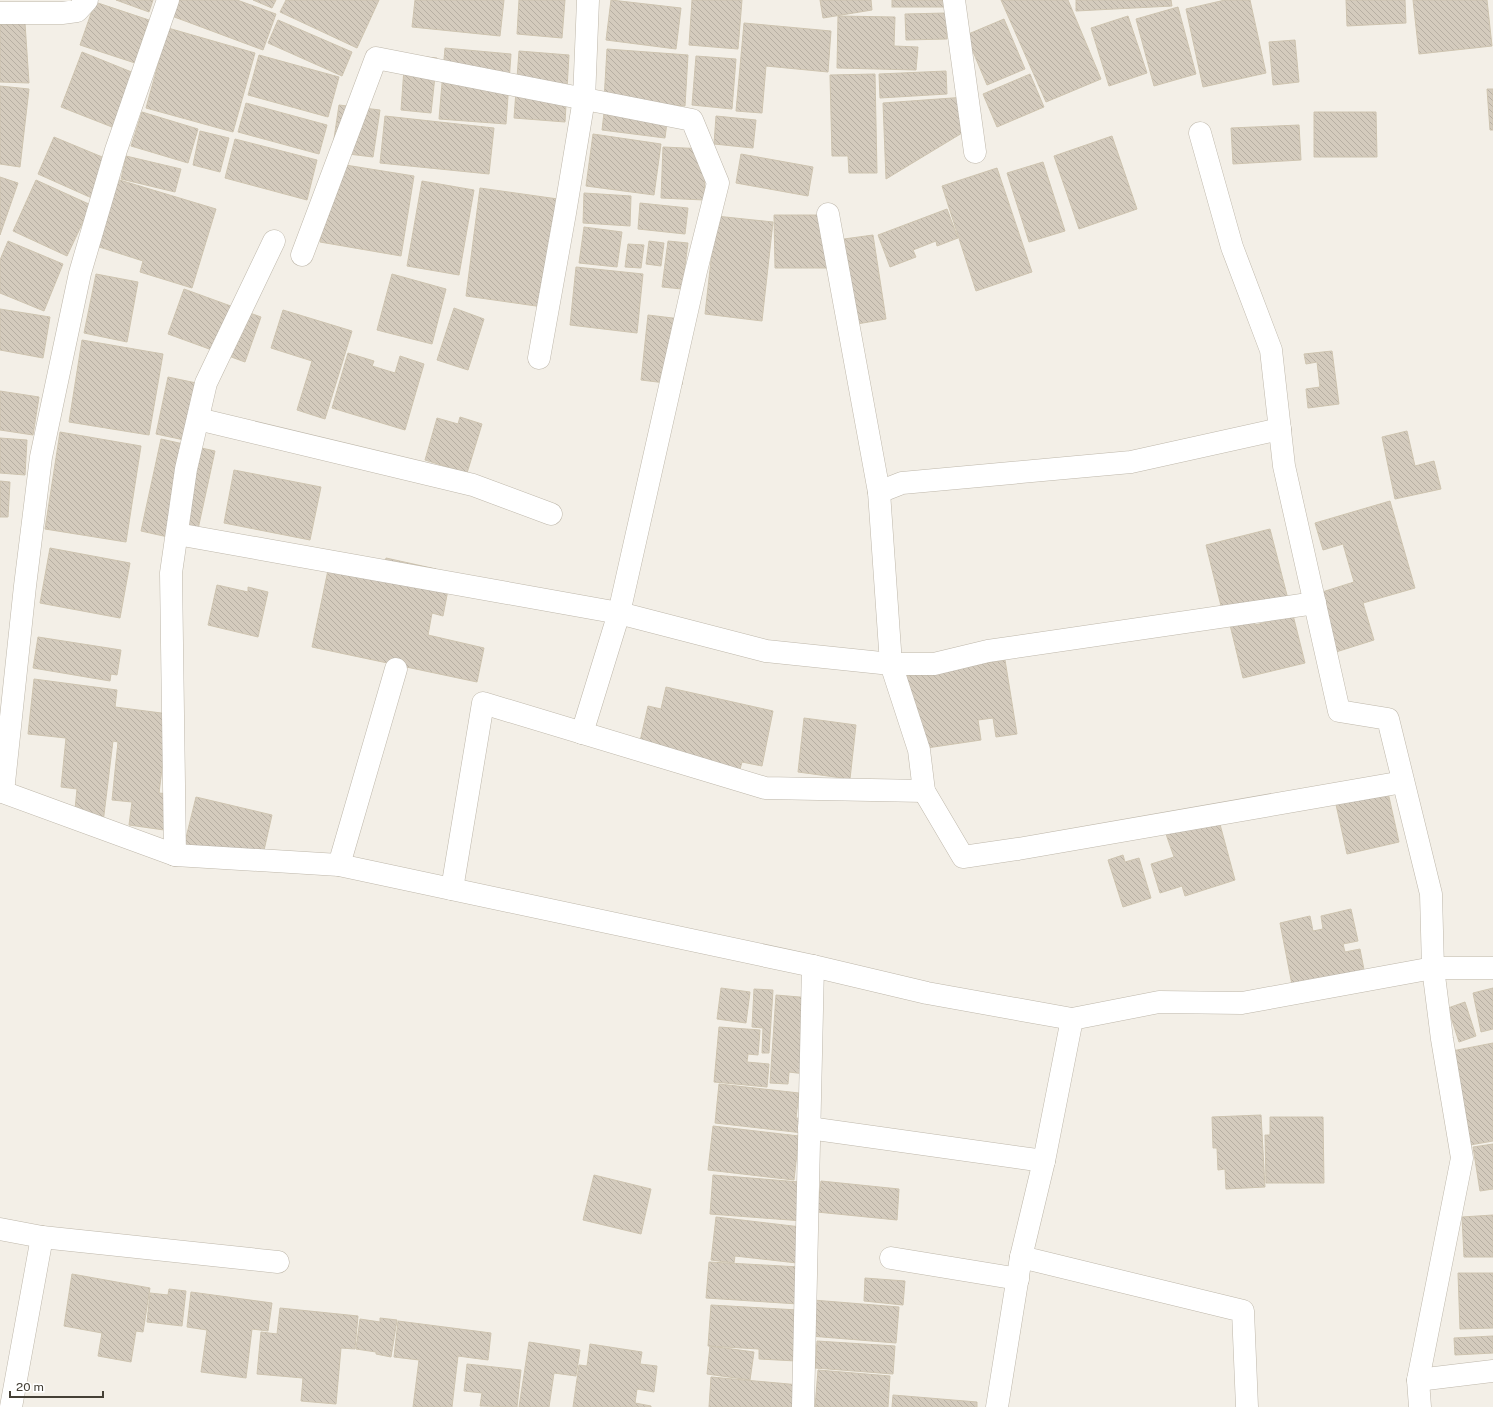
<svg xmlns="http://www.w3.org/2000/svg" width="1493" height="1407" viewBox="0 0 1493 1407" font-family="'Public Sans',sans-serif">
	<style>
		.building { fill: url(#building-back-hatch); stroke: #cec4b0 }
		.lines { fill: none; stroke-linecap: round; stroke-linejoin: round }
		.minor-casing { stroke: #beb7aa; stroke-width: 23 }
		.minor { stroke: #fff; stroke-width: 22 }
	</style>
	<defs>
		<pattern id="building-back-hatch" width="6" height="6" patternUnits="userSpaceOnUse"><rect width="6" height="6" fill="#d4cbbd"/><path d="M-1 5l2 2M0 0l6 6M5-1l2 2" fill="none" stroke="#b7afa3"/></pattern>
	</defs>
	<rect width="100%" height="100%" fill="#f3efe7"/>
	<g class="building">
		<polygon points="116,0 153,0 149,12"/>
		<polygon points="175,0 237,0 276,14 263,50 169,15"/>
		<polygon points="253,0 276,0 272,8"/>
		<polygon points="286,0 379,0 357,48 280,12"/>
		<polygon points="415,0 504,0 500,36 412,27"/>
		<polygon points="519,0 565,0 562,38 517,34"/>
		<polygon points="611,0 681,8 676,49 606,40"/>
		<polygon points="692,0 742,0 738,49 689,45"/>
		<polygon points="820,0 871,0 872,10 823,18"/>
		<rect x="892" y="0" width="58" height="7"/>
		<polygon points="1001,0 1068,0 1101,79 1046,102"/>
		<polygon points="1076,0 1171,0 1172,6 1076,11"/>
		<polygon points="1225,0 1250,0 1266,73 1203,87 1186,9"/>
		<polygon points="1346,0 1405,0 1406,23 1347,26"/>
		<polygon points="1413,0 1487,0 1492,46 1419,54"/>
		<polygon points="95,2 149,20 135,63 80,45"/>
		<polygon points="1178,7 1196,74 1154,86 1136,19"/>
		<polygon points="946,13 947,39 906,40 905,14"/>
		<polygon points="838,16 895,17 894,46 918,47 916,70 837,68"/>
		<polygon points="1128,16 1147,73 1109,86 1091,28"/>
		<polygon points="1004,19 1025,69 987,85 966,35"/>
		<polygon points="278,20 352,52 342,76 268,43"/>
		<polygon points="25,23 29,83 0,82 0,24"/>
		<polygon points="744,23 831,31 828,72 766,66 762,113 736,111"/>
		<polygon points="168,28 255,53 233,132 146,108"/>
		<polygon points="1295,40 1299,82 1273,85 1269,42"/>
		<polygon points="445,48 511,54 506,124 439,119"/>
		<polygon points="607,49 688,55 685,106 604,100"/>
		<polygon points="519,51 569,55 565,122 514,118"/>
		<polygon points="82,52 134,73 112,127 61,107"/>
		<polygon points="259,55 339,77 328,117 248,95"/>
		<polygon points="405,55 437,58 431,113 401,110"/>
		<polygon points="696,56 736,59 732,109 692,105"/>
		<polygon points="946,71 947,94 880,98 879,74"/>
		<polygon points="875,74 877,173 849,173 848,156 832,156 830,75"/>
		<polygon points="1030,74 1044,107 997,127 983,94"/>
		<polygon points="0,86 29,89 20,167 0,164"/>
		<polygon points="1487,89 1493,89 1493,130 1490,130"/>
		<polygon points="966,97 972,127 886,179 883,103"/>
		<polygon points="246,103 327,125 319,154 238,132"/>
		<polygon points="339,105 380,110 373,157 332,152"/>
		<polygon points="142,112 198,129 188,163 131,146"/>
		<polygon points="1314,112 1376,112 1377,157 1314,157"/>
		<polygon points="604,113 667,122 665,138 602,130"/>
		<polygon points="385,116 494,128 489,174 380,163"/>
		<polygon points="716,116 756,120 753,148 714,144"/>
		<polygon points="1299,125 1301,160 1233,164 1231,128"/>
		<polygon points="200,131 229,138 220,172 193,165"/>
		<polygon points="593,134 661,144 654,195 586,186"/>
		<polygon points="1112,136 1137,209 1079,229 1054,156"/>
		<polygon points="54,137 107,159 94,199 38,174"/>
		<polygon points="235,139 317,160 307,200 225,178"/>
		<polygon points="663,147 706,149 704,200 661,198"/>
		<polygon points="741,154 813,167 808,196 736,183"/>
		<polygon points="126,156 181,169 175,192 121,179"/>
		<polygon points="1043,162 1065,231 1029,242 1007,173"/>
		<polygon points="333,163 414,176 401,256 320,242"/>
		<polygon points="997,168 1032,272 976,291 942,186"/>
		<polygon points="0,177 18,183 0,235"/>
		<polygon points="113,178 216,209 192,288 140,272 143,261 93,245"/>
		<polygon points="36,180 91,205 67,256 13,231"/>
		<polygon points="422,181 474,190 459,275 407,266"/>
		<polygon points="480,188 558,199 543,307 466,296"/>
		<polygon points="584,193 631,196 630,226 583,223"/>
		<polygon points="640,203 688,208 685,234 638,229"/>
		<polygon points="947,209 958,238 937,246 936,241 913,250 916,257 890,267 878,235"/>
		<polygon points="774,215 838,215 838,268 775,268"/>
		<polygon points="716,216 773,222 762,321 705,314"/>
		<polygon points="584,227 622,232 617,267 579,263"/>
		<polygon points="873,235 886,319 857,324 844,239"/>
		<polygon points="8,241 63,264 44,311 0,293 0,260"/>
		<polygon points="649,241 664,243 661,266 646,264"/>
		<polygon points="668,241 688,243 682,289 662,287"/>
		<polygon points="628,244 644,245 641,268 625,267"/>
		<polygon points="576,267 643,274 637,333 570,325"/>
		<polygon points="96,274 138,282 127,342 84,333"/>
		<polygon points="392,274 446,289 432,344 377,330"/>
		<polygon points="184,289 261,317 245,362 168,334"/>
		<polygon points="454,308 484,319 468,370 437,360"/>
		<polygon points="0,309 50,317 43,358 0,350"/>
		<polygon points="283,310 352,331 325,419 297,410 312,361 271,348"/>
		<polygon points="648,315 689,320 682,385 641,380"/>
		<polygon points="82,340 163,354 149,435 69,422"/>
		<polygon points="1332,351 1339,404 1308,408 1306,389 1320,387 1317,362 1306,364 1304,354"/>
		<polygon points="348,353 374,361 372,366 395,373 400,356 424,364 405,430 332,408"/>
		<polygon points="168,377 201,384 189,441 156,434"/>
		<polygon points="0,391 39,397 33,435 0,430"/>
		<polygon points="460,417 482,424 467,473 425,460 437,418 458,424"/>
		<polygon points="1407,431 1415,466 1434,461 1441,489 1395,499 1382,437"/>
		<polygon points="60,432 141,446 126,542 45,529"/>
		<polygon points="0,438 27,440 25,475 0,473"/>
		<polygon points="161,439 215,451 195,543 141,531"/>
		<polygon points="234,470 321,487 310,540 224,523"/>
		<polygon points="0,481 10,482 8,517 0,517"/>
		<polygon points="1390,501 1415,588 1363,603 1374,640 1336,652 1319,593 1354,582 1343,544 1323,550 1315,523"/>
		<polygon points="1270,529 1289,603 1224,618 1206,545"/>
		<polygon points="50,548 130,563 120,618 40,603"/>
		<polygon points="332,551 385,563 386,558 436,569 436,571 451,574 443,616 432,613 428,635 484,648 477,682 312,647"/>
		<polygon points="217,585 248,592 248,587 268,592 258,637 208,625"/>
		<polygon points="1293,615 1305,663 1243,678 1230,625 1254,620 1255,625"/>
		<polygon points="38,637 121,650 117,675 111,674 110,681 33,668"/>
		<polygon points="1005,660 1017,734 996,737 993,718 978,720 981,740 920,749 897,677"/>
		<polygon points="34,679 117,690 115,707 169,714 159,793 168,794 164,830 129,825 132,802 112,800 118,742 113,741 103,823 74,819 77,789 61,787 66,738 28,734"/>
		<polygon points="666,687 773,711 762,766 742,762 739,773 638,750 648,706 661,709"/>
		<polygon points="804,718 856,725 850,779 798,772"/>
		<polygon points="1387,788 1399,842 1347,854 1335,800"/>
		<polygon points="196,797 272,815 260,868 183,850"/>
		<polygon points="1218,817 1235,880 1185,896 1182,886 1160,893 1151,864 1174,857 1166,834"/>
		<polygon points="1123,855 1125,862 1139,858 1151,898 1123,907 1108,860"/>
		<polygon points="1351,909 1358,941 1343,944 1345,952 1360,949 1366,980 1294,995 1280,923 1310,916 1313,931 1323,929 1321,916"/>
		<polygon points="721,988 750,992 746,1023 717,1019"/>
		<polygon points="1493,988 1493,1029 1481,1032 1473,993"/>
		<polygon points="754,989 773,990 769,1053 762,1053 763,1028 752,1027"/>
		<polygon points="776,995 811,998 805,1074 789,1072 788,1084 770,1083"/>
		<polygon points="1465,1002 1476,1036 1459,1042 1448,1008"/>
		<polygon points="719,1027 760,1030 758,1055 748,1054 747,1062 769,1064 767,1087 714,1082"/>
		<polygon points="1493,1043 1493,1141 1470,1145 1452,1051"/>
		<polygon points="719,1084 799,1093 796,1118 805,1119 803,1133 715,1123"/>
		<polygon points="1261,1115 1265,1187 1226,1189 1225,1169 1218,1170 1217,1148 1213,1148 1212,1117"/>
		<polygon points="1270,1117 1323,1117 1324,1183 1266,1183 1265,1135 1270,1135"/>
		<polygon points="713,1126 799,1136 794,1180 708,1170"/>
		<polygon points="1493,1144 1493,1189 1480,1191 1473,1147"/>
		<polygon points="594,1175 651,1189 641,1234 583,1220"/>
		<polygon points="713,1175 800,1182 803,1221 710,1214"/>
		<polygon points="821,1181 899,1189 897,1220 817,1212"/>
		<polygon points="1493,1215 1493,1257 1464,1257 1462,1217"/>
		<polygon points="716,1217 801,1227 797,1263 735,1256 734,1263 711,1260"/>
		<polygon points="709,1262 800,1267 798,1304 706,1298"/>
		<polygon points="1458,1273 1493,1273 1493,1328 1460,1329"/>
		<polygon points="72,1274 150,1288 143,1332 136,1331 131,1362 98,1356 102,1333 64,1326"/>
		<polygon points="865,1278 905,1281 903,1305 864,1301"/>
		<polygon points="169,1289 186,1291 182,1326 147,1322 150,1293 168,1295"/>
		<polygon points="191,1292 272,1303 268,1331 252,1329 246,1378 201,1372 207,1330 187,1327"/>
		<polygon points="813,1300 899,1307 896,1343 810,1336"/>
		<polygon points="711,1305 798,1310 796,1361 759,1359 759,1349 708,1346"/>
		<polygon points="280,1308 358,1316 355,1349 341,1348 336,1404 301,1401 303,1378 257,1374 261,1332 277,1334"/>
		<polygon points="380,1318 397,1320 391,1357 376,1354 376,1352 356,1349 360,1319 380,1322"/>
		<polygon points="398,1321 491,1333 488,1360 458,1356 452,1407 413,1407 419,1360 394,1357"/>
		<polygon points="1493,1336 1493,1353 1455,1355 1454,1338"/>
		<polygon points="817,1341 895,1346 893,1374 815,1368"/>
		<polygon points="529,1342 580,1350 576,1376 554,1373 549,1407 519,1407"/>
		<polygon points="590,1344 642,1352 640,1364 657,1366 654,1392 637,1389 635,1403 651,1406 651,1407 573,1407 579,1365 587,1366"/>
		<polygon points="710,1346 754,1352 750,1380 707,1374"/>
		<polygon points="467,1364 521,1370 517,1407 480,1406 482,1393 464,1391"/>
		<polygon points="818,1370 890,1376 888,1407 815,1407"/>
		<polygon points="711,1377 800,1385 798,1407 709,1407"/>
		<polygon points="893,1395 977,1402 977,1407 892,1407"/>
	</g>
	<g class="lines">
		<g class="minor-casing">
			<g id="minor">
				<polyline points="954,0 975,152"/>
				<polyline points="0,13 62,13 77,11 87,0"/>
				<polyline points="1200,133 1232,247 1271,350 1284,466 1339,711 1388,719 1431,894 1433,968 1442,1039 1462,1158 1418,1380 1420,1407"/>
				<polyline points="828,214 879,492 891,664 919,750 924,791 963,857 1018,849 1403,782"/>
				<polyline points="302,255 376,58 692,120 718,183 696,271 619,613 582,733"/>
				<polyline points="539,358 565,213 584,99 588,0"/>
				<polyline points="198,419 473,485 551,514"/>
				<polyline points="879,492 902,483 1131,462 1280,429"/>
				<polyline points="177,534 619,613 766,651 891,664 934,664 988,651 1315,603"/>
				<polyline points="0,791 175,855 339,865 813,966 927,993 1072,1019 1159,1002 1242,1003 1433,968 1493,968"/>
				<polyline points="3,792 25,586 41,457 80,273 116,150 168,0"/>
				<polyline points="175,855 171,573 186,469 206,383 274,241"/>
				<polyline points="339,865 396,669"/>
				<polyline points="452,889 483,703 765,788 924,791"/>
				<polyline points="809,1128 1044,1161"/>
				<polyline points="0,1229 42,1237 278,1262"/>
				<polyline points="1021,1257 1243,1311 1247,1407"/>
				<polyline points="891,1258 1018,1279"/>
				<polyline points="1418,1380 1493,1371"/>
				<polyline points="11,1407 42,1237"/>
				<polyline points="803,1407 813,966"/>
				<polyline points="997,1407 1021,1257 1044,1161 1072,1019"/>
			</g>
		</g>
		<use href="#minor" class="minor"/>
	</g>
	<path d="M10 1391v6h93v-6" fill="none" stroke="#454036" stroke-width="2"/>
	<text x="16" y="1391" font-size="12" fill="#454036" stroke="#ffffff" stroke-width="3" paint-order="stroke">20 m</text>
</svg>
